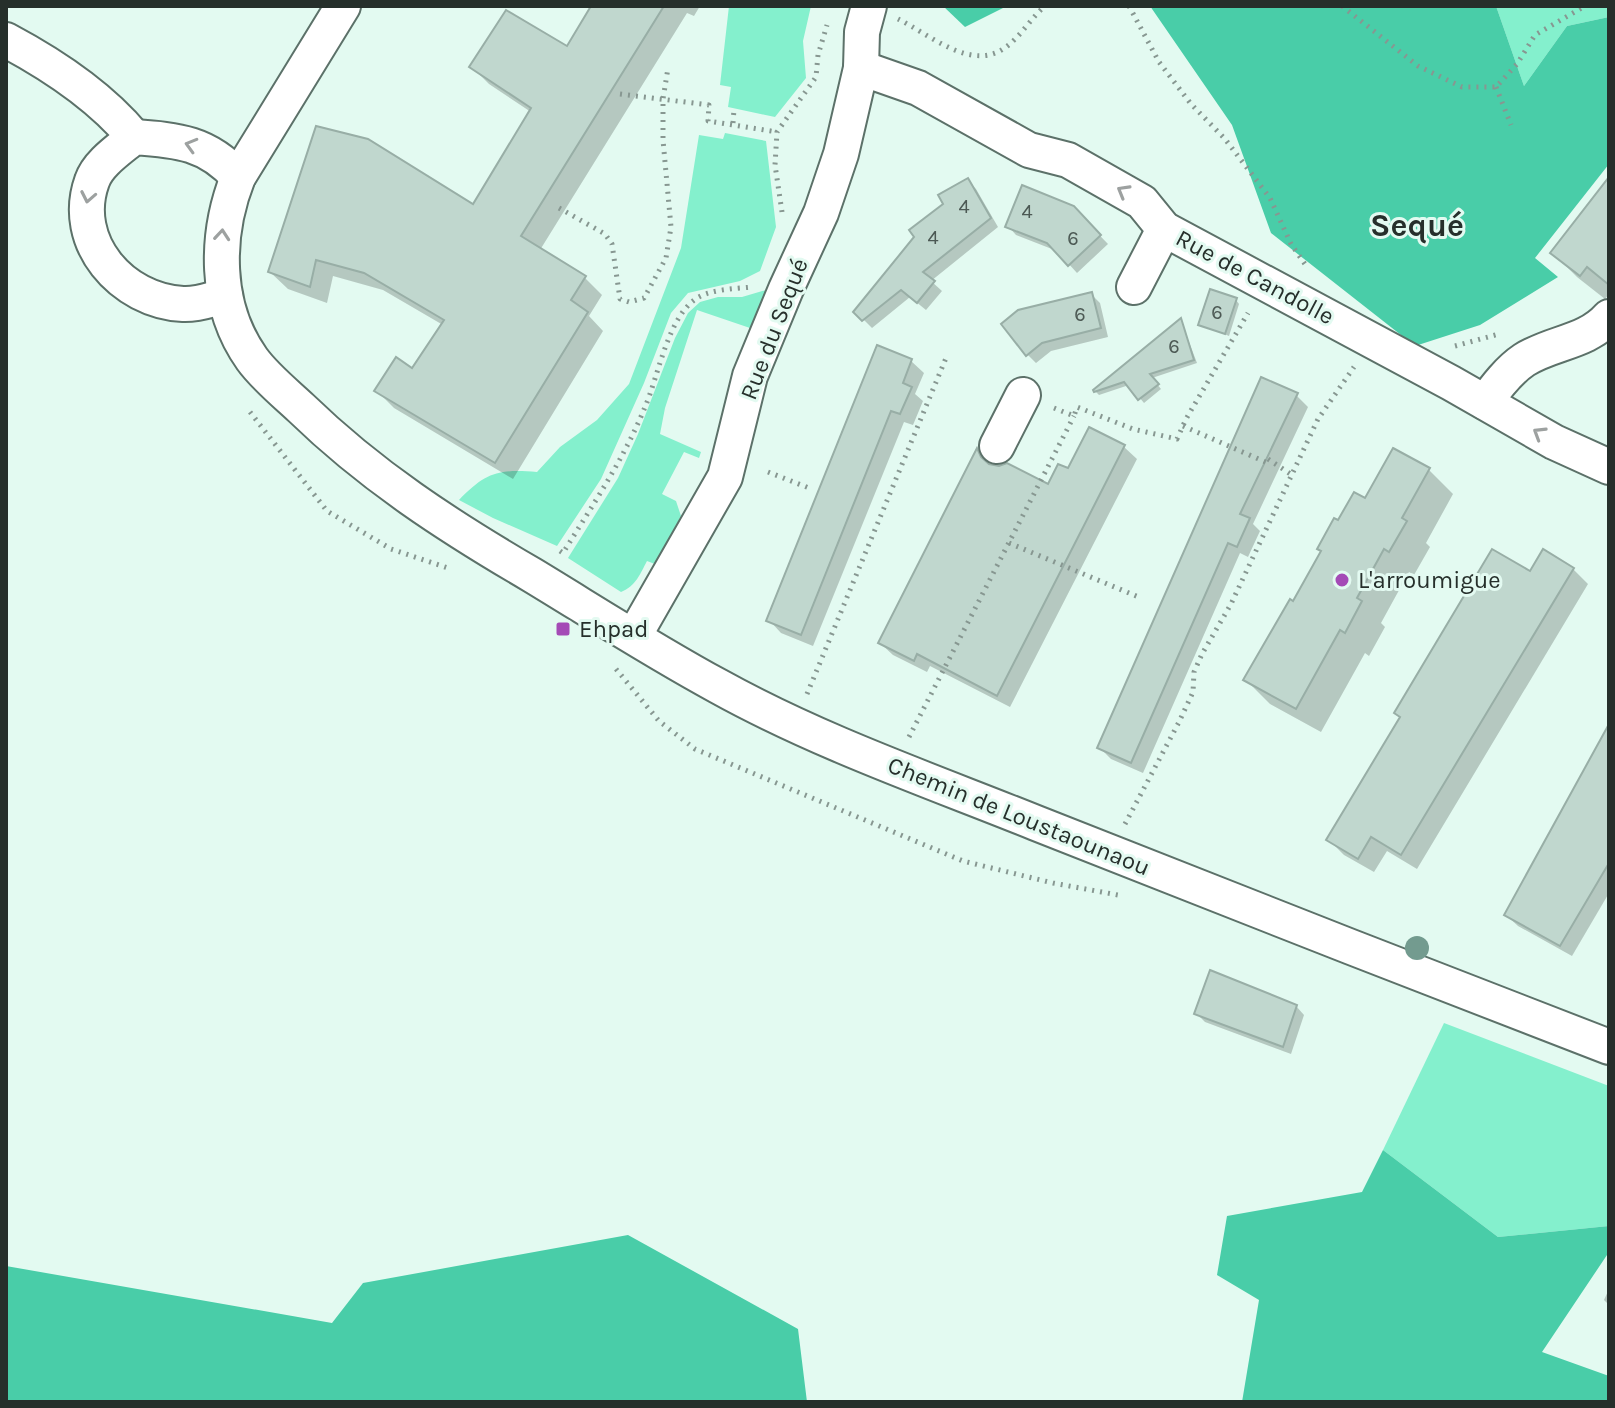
<svg xmlns="http://www.w3.org/2000/svg" width="1615" height="1408" viewBox="0 0 1615 1408" font-family="Karla,sans-serif">
	<style>
		.green { fill: #84f0cd }
		.forest { fill: #49cda8 }
		.shadow { fill: #0003 }
		.building { fill: #c0d7ce; stroke: #98aea6; stroke-width: 2 }
		.lines { fill: none; stroke-linecap: round; stroke-linejoin: round }
		.minor-casing { stroke: #5c7169; stroke-width: 38 }
		.path { stroke: #879791; stroke-width: 5; stroke-dasharray: 2 6; stroke-linecap: butt }
		.minor { stroke: #fff; stroke-width: 34 }
		.tree { fill: #739b8f }
		.oneway { stroke: #9da1a0 }
		.poi-dot { fill: #a44ab6; stroke: #e3faf1; stroke-width: 3 }
		.labels { text-anchor: middle; dominant-baseline: central; stroke-width: 6; stroke-linejoin: round; paint-order: stroke }
		.number-label { font-size: 20px; fill: #4c5954 }
		.street-label { font-size: 24px; fill: #262f2b; stroke: #e3faf1 }
		.poi-label { font-size: 24px; fill: #262f2b; stroke: #e3faf1; text-anchor: start }
		.district-label { font-size: 32px; font-weight: bold; fill: #262f2b; stroke: #e3faf1 }
	</style>
	<rect width="100%" height="100%" fill="#e3faf1"/>
	<g class="green">
		<polygon points="729,6 811,6 803,41 806,78 775,117 728,107 731,87 720,85"/>
		<polygon points="1496,6 1609,6 1609,17 1567,26 1524,86"/>
		<path d="M725,133L766,141L776,227L760,271L740,281L688,293L671,313L644,383L601,479L557,546L493,518L459,500C486,472 499,469 537,472L560,447L597,420L629,384L681,248L699,135L723,139Z"/>
		<path d="M766,290L750,328L697,310L665,408L660,434L701,452L699,458L684,452L662,494L676,501L681,516L655,564L647,561C640,574 636,586 621,592L568,558L618,478L638,434L675,338L688,313L700,302L718,297H742Z"/>
		<polygon points="1444,1023 1609,1086 1609,1226 1498,1237 1383,1150"/>
	</g>
	<g class="forest">
		<polygon points="943,6 1007,6 965,27"/>
		<polygon points="1150,6 1496,6 1524,86 1567,26 1609,17 1609,164 1535,258 1558,277 1480,325 1415,346 1271,233 1232,125"/>
		<polygon points="1383,1150 1498,1237 1609,1226 1609,1252 1542,1352 1609,1376 1609,1402 1242,1402 1259,1300 1217,1275 1227,1216 1362,1192"/>
		<polygon points="628,1235 798,1329 807,1402 6,1402 6,1266 332,1323 363,1283"/>
	</g>
	<g class="shadow">
		<polygon points="594,6 700,6 694,16 687,13 540,250 585,278 602,295 589,316 603,331 513,479 394,408 377,391 413,371 443,325 383,290 333,276 327,303 288,289 270,272 473,207 531,112 489,84 472,67 568,48"/>
		<polygon points="967,180 976,189 998,227 931,281 942,291 926,310 910,297 872,328 856,312"/>
		<polygon points="1609,181 1609,294 1605,299 1577,277 1553,253"/>
		<polygon points="1073,208 1108,244 1077,273 1057,251 1016,235 1008,226"/>
		<polygon points="1091,294 1100,303 1108,337 1051,351 1036,363 1027,354"/>
		<polygon points="1236,300 1239,304 1229,336 1200,324"/>
		<polygon points="1181,321 1197,363 1152,378 1161,389 1144,403 1129,385 1099,395 1095,391"/>
		<polygon points="911,361 924,373 915,394 923,401 913,425 904,422 813,646 781,633 769,620"/>
		<polygon points="1296,395 1308,407 1253,524 1260,531 1248,557 1240,553 1143,773 1111,759 1099,747"/>
		<polygon points="1090,430 1124,447 1137,459 1010,707 930,666 927,672 893,655 880,643 978,451 991,466 1049,486 1068,471"/>
		<polygon points="1394,451 1429,470 1453,494 1426,543 1430,547 1414,575 1409,572 1381,623 1385,627 1369,656 1365,653 1321,732 1270,704 1245,679 1294,604 1339,523 1366,501"/>
		<polygon points="1573,569 1588,584 1417,869 1387,851 1374,872 1344,855 1329,840 1531,573"/>
		<polygon points="1609,729 1609,893 1572,956 1518,926 1506,915"/>
		<polygon points="1296,1006 1304,1015 1291,1054 1205,1022 1196,1013"/>
		<polygon points="1609,1289 1609,1305 1604,1300"/>
	</g>
	<g class="building">
		<polygon points="591,6 664,6 521,236 586,276 571,300 588,312 495,463 374,391 396,357 412,368 444,320 364,273 316,260 310,287 268,272 316,126 368,139 473,204 531,108 469,67 506,10 567,46"/>
		<polygon points="1609,177 1609,285 1587,267 1580,276 1550,253"/>
		<polygon points="968,178 991,218 923,272 935,281 917,303 901,290 862,321 853,312 914,237 909,230 943,204 938,195"/>
		<polygon points="1022,185 1074,206 1101,235 1068,266 1047,243 1005,227"/>
		<polygon points="1210,289 1237,298 1225,334 1198,325"/>
		<polygon points="1092,292 1101,328 1042,343 1026,356 1001,324 1018,310"/>
		<polygon points="1181,318 1194,360 1150,374 1159,384 1138,400 1124,382 1094,392 1093,390"/>
		<polygon points="877,345 912,359 903,383 912,387 900,414 891,411 801,635 766,621"/>
		<polygon points="1261,377 1298,393 1240,514 1250,518 1237,547 1228,543 1131,763 1097,748"/>
		<polygon points="1089,427 1125,445 997,696 917,654 914,661 878,643 977,448 981,457 989,464 999,466 1007,463 1048,484 1058,464 1068,468"/>
		<polygon points="1393,448 1430,468 1402,518 1407,521 1389,552 1384,549 1357,598 1362,601 1345,633 1340,630 1296,709 1243,680 1290,599 1293,601 1321,551 1317,549 1334,518 1338,520 1354,492 1365,498"/>
		<polygon points="1492,549 1530,571 1543,549 1574,568 1401,855 1371,837 1358,859 1326,840 1400,717 1394,713"/>
		<polygon points="1609,724 1609,863 1560,946 1504,915"/>
		<polygon points="1210,970 1297,1005 1283,1047 1194,1014"/>
	</g>
	<g class="lines">
		<g class="minor-casing">
			<g id="minor">
				<path d="M343,6L238,177C215,235 214,306 252,359C265,377 285,393 301,408C371,476 448,526 532,575C593,612 655,652 718,686C819,742 929,780 1036,823C1226,899 1418,973 1609,1047"/>
				<path d="M6,40C53,65 100,96 134,137"/>
				<polyline points="861,68 918,88 1029,150 1068,160 1142,202 1164,229 1451,383 1554,442 1609,467"/>
				<polyline points="1134,287 1164,229"/>
				<path d="M225,296C212,299 197,305 183,304C122,301 70,242 92,181C98,163 120,149 134,137C178,140 208,143 238,177"/>
				<path d="M1485,402C1496,387 1509,370 1524,360C1552,342 1586,343 1609,317"/>
				<polyline points="997,446 1023,395"/>
				<polyline points="634,636 725,477 750,376 786,289 821,213 841,154 861,68 862,32 869,6"/>
			</g>
		</g>
		<g class="path">
			<polyline points="1129,6 1159,62 1191,104 1225,139 1270,198 1291,244 1307,267"/>
			<polyline points="1342,6 1418,66 1462,87 1496,87 1517,64 1535,35 1585,6"/>
			<path d="M898,19C929,34 972,73 1006,47C1021,36 1031,18 1045,6"/>
			<polyline points="1496,87 1511,125"/>
			<polyline points="620,94 709,105 708,121 777,132"/>
			<polyline points="733,123 734,109"/>
			<polyline points="559,208 605,234 612,244 620,299 629,302 644,298 666,258 671,227 663,140 663,99 668,68"/>
			<polyline points="782,212 775,165 777,132 816,77 818,55 827,25"/>
			<polyline points="1455,346 1499,334"/>
			<polyline points="1054,408 1074,416 1077,407 1133,429 1177,439 1186,419 1248,313"/>
			<polyline points="250,412 327,511 391,549 451,569"/>
			<polyline points="1183,426 1270,464"/>
			<polyline points="1268,459 1292,475"/>
			<polyline points="768,472 809,488"/>
			<polyline points="1009,543 1141,598"/>
			<path d="M560,551L563,553C592,506 624,459 645,407C658,377 667,322 693,301C707,289 734,289 752,287"/>
			<polyline points="616,669 659,721 695,749 963,861 1053,883 1118,895"/>
			<polyline points="807,694 946,358"/>
			<polyline points="909,737 1074,416"/>
			<polyline points="1125,824 1179,722 1193,692 1194,672 1202,654 1231,604 1318,419 1354,367"/>
		</g>
		<use href="#minor" class="minor"/>
	</g>
	<circle class="tree" cx="1417" cy="948" r="12"/>
	<defs><path id="oneway-chevron" d="M-2-3.5L2.5 0L-2 3.5" fill="none" stroke-width="1.6" stroke-linecap="round" stroke-linejoin="round" transform="scale(2)"/></defs>
	<g class="oneway">
		<use href="#oneway-chevron" transform="translate(191 145) rotate(-164)"/>
		<use href="#oneway-chevron" transform="translate(1123 191) rotate(-150)"/>
		<use href="#oneway-chevron" transform="translate(88 197) rotate(101)"/>
		<use href="#oneway-chevron" transform="translate(222 235) rotate(-85)"/>
		<use href="#oneway-chevron" transform="translate(1539 433) rotate(-148)"/>
	</g>
	<g class="poi-dot">
		<circle cx="1342" cy="580" r="8"/>
		<rect x="555" y="621" width="16" height="16" rx="4"/>
	</g>
	<g class="labels">
		<g class="number-label">
			<text x="964" y="206">4</text>
			<text x="1027" y="211">4</text>
			<text x="933" y="237">4</text>
			<text x="1073" y="238">6</text>
			<text x="1217" y="312">6</text>
			<text x="1080" y="314">6</text>
			<text x="1174" y="346">6</text>
		</g>
		<g class="street-label">
			<text transform="translate(1255 277) rotate(28)">Rue de Candolle</text>
			<text transform="translate(774 329) rotate(-69)">Rue du Sequé</text>
			<text transform="translate(1019 816) rotate(22)">Chemin de Loustaounaou</text>
		</g>
		<g class="poi-label">
			<text x="1358" y="580">L'arroumigue</text>
			<text x="579" y="629">Ehpad</text>
		</g>
		<g class="district-label">
			<text x="1417" y="225">Sequé</text>
		</g>
	</g>
	<rect width="1615" height="1408" fill="none" stroke="#262f2b" stroke-width="16"/>
</svg>
